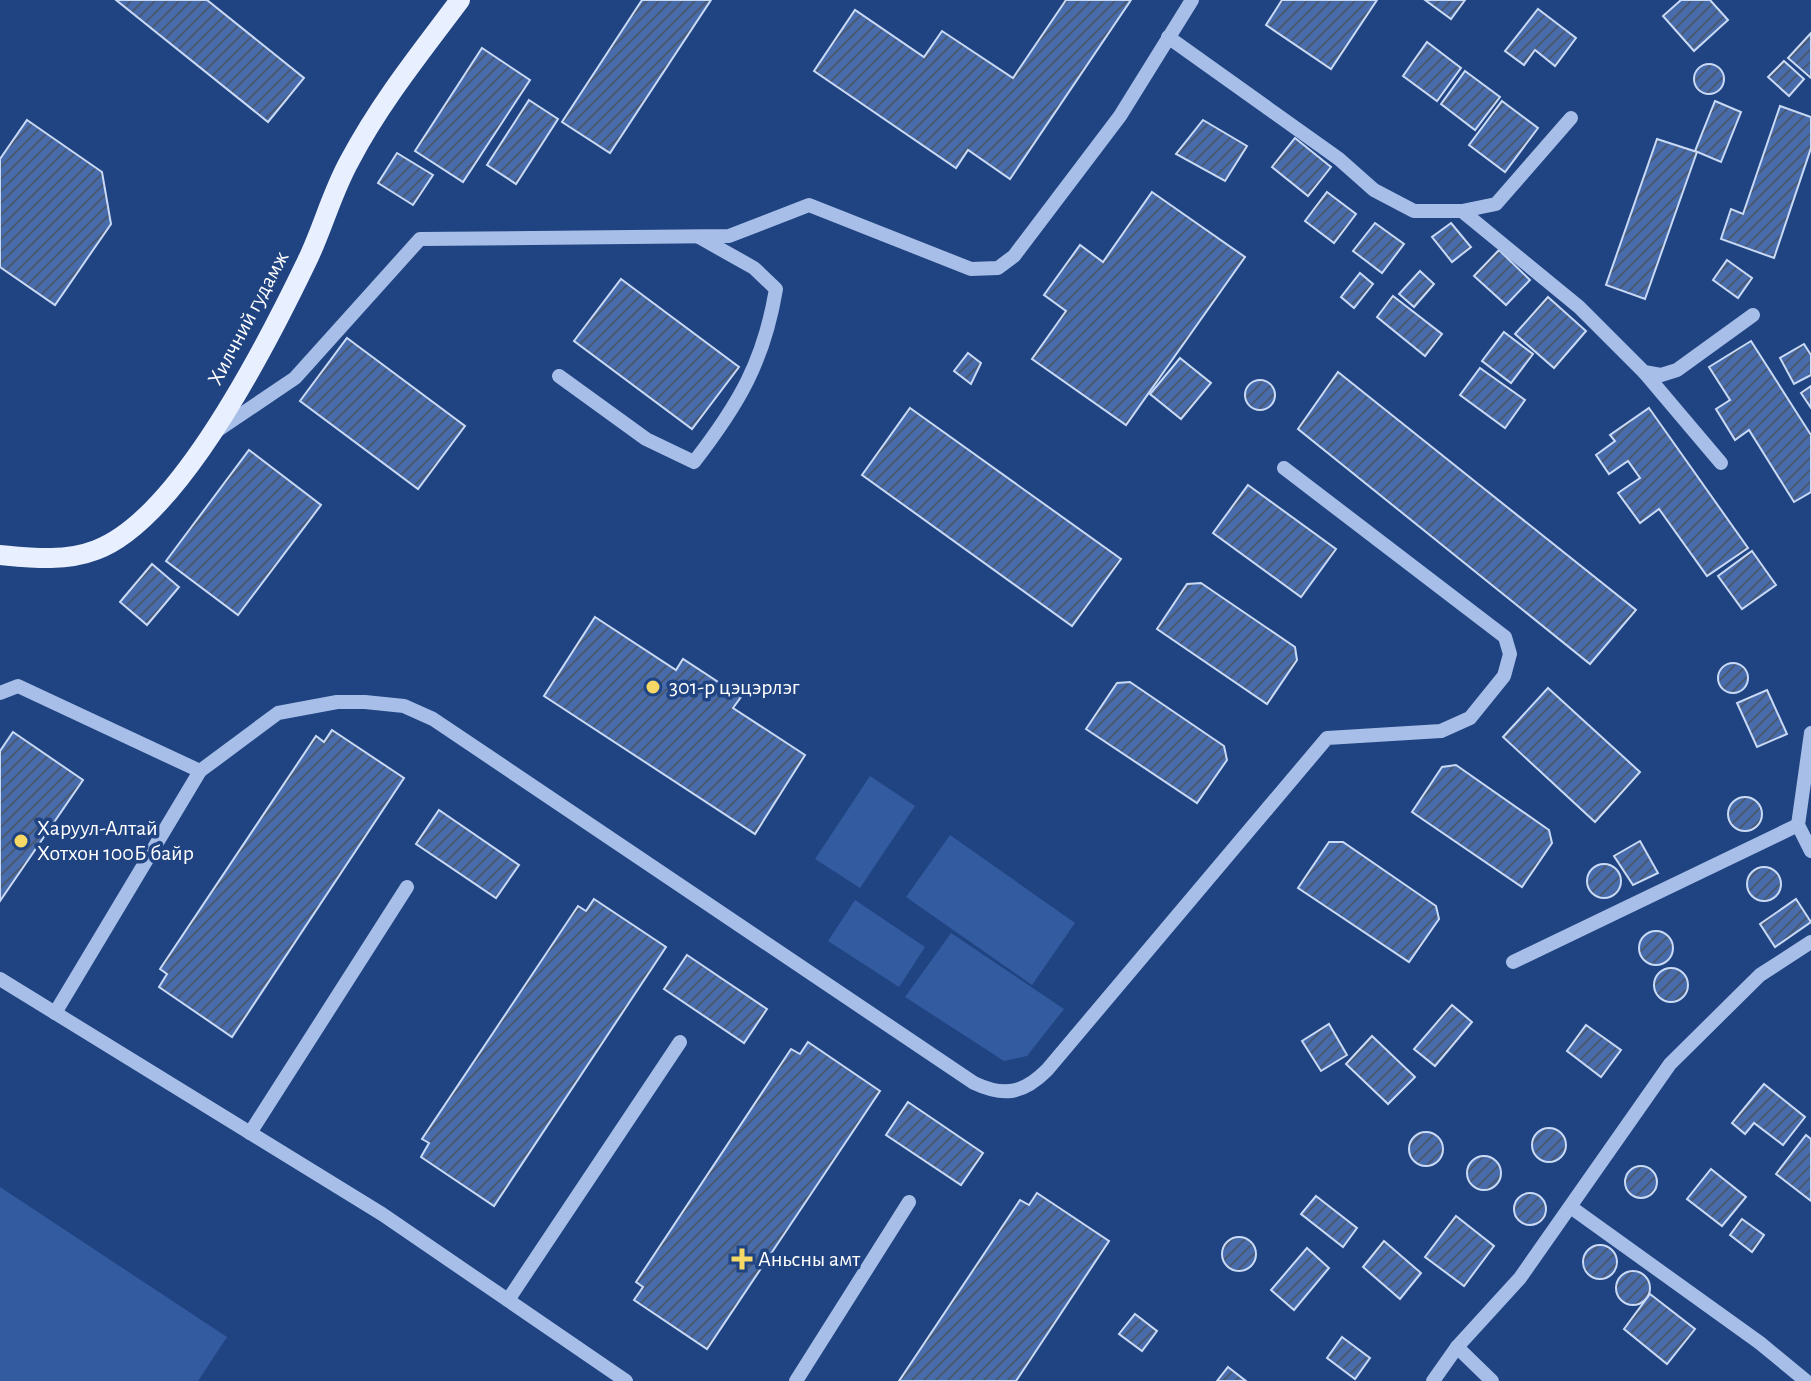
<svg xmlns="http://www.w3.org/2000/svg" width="1811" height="1381" viewBox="0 0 1811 1381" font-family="'Alegreya Sans',sans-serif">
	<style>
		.green { fill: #335ba0 }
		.building { fill: url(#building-hatch); stroke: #c9daf6; stroke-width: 2 }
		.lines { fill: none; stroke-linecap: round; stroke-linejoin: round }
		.minor { stroke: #a6bee8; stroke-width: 14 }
		.major { stroke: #e8effe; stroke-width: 20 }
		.poi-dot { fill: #f6d866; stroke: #204381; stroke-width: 3 }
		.labels { text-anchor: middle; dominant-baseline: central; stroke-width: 7; stroke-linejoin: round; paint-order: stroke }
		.street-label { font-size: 22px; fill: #fff; stroke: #204381 }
		.poi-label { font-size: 22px; fill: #fff; stroke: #204381; text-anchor: start }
	</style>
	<defs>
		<pattern id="building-hatch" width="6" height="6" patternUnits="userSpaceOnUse" patternTransform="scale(2)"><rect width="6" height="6" fill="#486cab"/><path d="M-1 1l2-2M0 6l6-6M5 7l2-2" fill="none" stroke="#4a5972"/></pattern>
	</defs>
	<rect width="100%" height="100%" fill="#204381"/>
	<g class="green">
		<polygon points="870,776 915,806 860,888 815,859"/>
		<polygon points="950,835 1075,923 1032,985 906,897"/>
		<polygon points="855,900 925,947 899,987 828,941"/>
		<polygon points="951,933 1064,1009 1027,1056 1004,1061 905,997"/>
		<polygon points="0,1187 227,1337 198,1381 0,1381"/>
	</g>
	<g class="building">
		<polygon points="116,0 207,0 304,78 268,122"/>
		<polygon points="642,0 711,0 610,153 562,122"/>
		<polygon points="1066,0 1131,0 1010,179 968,150 956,168 814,71 855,10 924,57 942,31 1013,78"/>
		<polygon points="1282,0 1377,0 1331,69 1266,25"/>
		<polygon points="1425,0 1465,0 1451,19"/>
		<polygon points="1681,0 1710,0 1728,20 1694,51 1663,16"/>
		<polygon points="1538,9 1576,38 1555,66 1535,50 1524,65 1505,51"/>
		<polygon points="1811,33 1811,78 1788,58"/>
		<polygon points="1427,42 1461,68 1437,101 1403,76"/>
		<polygon points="482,48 530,80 463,182 415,151"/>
		<polygon points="1784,61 1804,79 1789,96 1768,77"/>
		<circle cx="1709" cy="79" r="15"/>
		<polygon points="1465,71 1500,97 1475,130 1441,104"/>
		<polygon points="529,100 558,119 516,184 487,165"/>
		<polygon points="1502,101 1538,128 1505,172 1469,145"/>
		<polygon points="1715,101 1741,112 1721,162 1695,151"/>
		<polygon points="1780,106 1811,117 1811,148 1774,258 1721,239 1731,209 1743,214"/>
		<polygon points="27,120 102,172 111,224 55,305 0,267 0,159"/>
		<polygon points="1203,120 1247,146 1225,181 1176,154"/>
		<polygon points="1295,138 1331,167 1308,196 1272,167"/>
		<polygon points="1657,139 1697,152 1645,299 1606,285"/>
		<polygon points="397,153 433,175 413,205 378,183"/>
		<polygon points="1152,192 1245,257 1126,425 1032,359 1066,311 1044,295 1080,245 1103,262"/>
		<polygon points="1327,192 1356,214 1334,243 1305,221"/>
		<polygon points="1375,223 1404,244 1382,273 1353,251"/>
		<polygon points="1451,223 1471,247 1452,262 1432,237"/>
		<polygon points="1499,250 1530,280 1506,305 1474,276"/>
		<polygon points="1727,260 1752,278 1738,298 1713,280"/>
		<polygon points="1420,271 1434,284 1414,307 1399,294"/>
		<polygon points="1360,273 1373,284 1354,308 1341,297"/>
		<polygon points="621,279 739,367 692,429 574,341"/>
		<polygon points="1393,296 1442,334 1425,356 1377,317"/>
		<polygon points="1548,297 1586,331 1554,368 1515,334"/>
		<polygon points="1504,332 1533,354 1511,383 1482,361"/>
		<polygon points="347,338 465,426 418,489 300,401"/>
		<polygon points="1751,341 1811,435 1811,492 1794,502 1749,430 1735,440 1716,409 1730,400 1709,367"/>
		<polygon points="1804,344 1811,355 1811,375 1794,384 1780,358"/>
		<polygon points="968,353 981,363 971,384 954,371"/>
		<polygon points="1180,358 1211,383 1181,419 1150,394"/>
		<polygon points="1480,368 1525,400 1505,428 1460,395"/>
		<polygon points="1338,372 1636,610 1590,664 1298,429"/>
		<circle cx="1260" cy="395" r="15"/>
		<polygon points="1811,386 1811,408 1801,393"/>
		<polygon points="910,408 1121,559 1072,626 862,475"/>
		<polygon points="1649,408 1748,548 1707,576 1659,509 1640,523 1618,493 1640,478 1628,461 1609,474 1596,455 1615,441 1610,435"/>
		<polygon points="249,450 321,505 238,615 166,561"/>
		<polygon points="1248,485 1336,549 1301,597 1213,533"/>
		<polygon points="1752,551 1776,585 1742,609 1718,576"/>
		<polygon points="152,564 179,587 147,625 120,602"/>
		<polygon points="1201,583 1295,647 1297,660 1267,704 1157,629 1187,584"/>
		<polygon points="595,617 676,670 683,659 741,697 733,708 805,755 755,834 544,696"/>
		<circle cx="1733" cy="678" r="15"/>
		<polygon points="1130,682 1224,746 1227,760 1197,803 1086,729 1117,683"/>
		<polygon points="1548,688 1640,772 1595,822 1503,737"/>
		<polygon points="1767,690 1787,734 1757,747 1737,703"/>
		<polygon points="332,730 404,778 232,1037 159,987 167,974 160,969 316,736 324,742"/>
		<polygon points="13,732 83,780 0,901 0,751"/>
		<polygon points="1456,765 1549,830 1552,843 1522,887 1412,812 1442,767"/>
		<circle cx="1745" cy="814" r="17"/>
		<polygon points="439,810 519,865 496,898 416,844"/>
		<polygon points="1640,841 1658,873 1633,885 1614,856"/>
		<polygon points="1329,842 1343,842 1436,906 1439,919 1409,962 1298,888"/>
		<circle cx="1604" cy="881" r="17"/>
		<circle cx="1764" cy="884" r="17"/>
		<polygon points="594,899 666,947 494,1206 421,1157 429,1143 422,1139 578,906 586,911"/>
		<polygon points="1796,899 1811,922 1775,947 1760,924"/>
		<circle cx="1656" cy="948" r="17"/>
		<polygon points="687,955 767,1009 744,1043 664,989"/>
		<circle cx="1671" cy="985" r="17"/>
		<polygon points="1452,1005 1472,1022 1435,1066 1414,1049"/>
		<polygon points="1329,1024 1347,1055 1321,1071 1302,1041"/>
		<polygon points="1586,1025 1621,1050 1601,1077 1567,1051"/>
		<polygon points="1372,1036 1415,1077 1388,1104 1346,1064"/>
		<polygon points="808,1042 880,1091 707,1349 634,1300 643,1287 636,1282 791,1049 800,1054"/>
		<polygon points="1764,1084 1805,1117 1783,1145 1754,1123 1745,1134 1732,1123"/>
		<polygon points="908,1102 983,1153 961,1185 886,1135"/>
		<circle cx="1549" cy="1145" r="17"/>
		<circle cx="1426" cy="1149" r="17"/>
		<polygon points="1806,1135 1811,1139 1811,1201 1776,1174"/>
		<circle cx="1484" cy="1173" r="17"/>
		<circle cx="1641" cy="1182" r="16"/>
		<polygon points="1711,1169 1746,1197 1722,1226 1687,1199"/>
		<circle cx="1530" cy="1209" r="16"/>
		<polygon points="1037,1193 1109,1241 1016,1381 899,1381 1020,1200 1029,1205"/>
		<polygon points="1316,1196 1357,1228 1343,1247 1301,1214"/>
		<polygon points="1456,1216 1494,1246 1464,1286 1425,1257"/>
		<polygon points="1742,1219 1764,1235 1752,1252 1730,1235"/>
		<circle cx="1239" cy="1254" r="17"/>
		<polygon points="1384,1241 1421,1273 1400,1299 1363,1267"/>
		<circle cx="1600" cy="1262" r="17"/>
		<polygon points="1307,1248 1329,1268 1294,1310 1271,1290"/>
		<circle cx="1633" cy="1288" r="17"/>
		<polygon points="1650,1294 1695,1329 1667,1364 1624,1329"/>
		<polygon points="1135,1314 1157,1331 1142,1351 1119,1334"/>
		<polygon points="1342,1337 1370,1358 1355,1379 1327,1358"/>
		<polygon points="1228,1367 1246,1381 1217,1381"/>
	</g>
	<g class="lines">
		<g class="minor">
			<polyline points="1168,37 1339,159 1374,190 1414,211 1462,211 1496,204 1571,118"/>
			<polyline points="1462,211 1579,307 1644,372 1661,375 1677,370 1753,315"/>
			<polyline points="1644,372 1721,463"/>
			<path d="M559,376L646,439L694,462C739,404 764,361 776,289L754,268L699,237"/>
			<polyline points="218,430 295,378 420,239 729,236 809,205 971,269 998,268 1014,256 1120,116 1192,0"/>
			<polyline points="0,693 18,686 200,771"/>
			<polyline points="1811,733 1798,825 1811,851"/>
			<polyline points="1513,962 1798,825"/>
			<polyline points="0,979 382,1214 626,1381"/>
			<path d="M55,1013L200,771L278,713L337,702H365L404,706L433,719L974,1083C1004,1097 1023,1094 1047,1070L1327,738L1441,731L1470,718L1504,676L1510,654L1505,637L1284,468"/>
			<polyline points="250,1133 407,887"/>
			<polyline points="1572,1208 1760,1343 1806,1381"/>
			<polyline points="508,1300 680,1042"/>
			<polyline points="1457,1347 1492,1381"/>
			<polyline points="796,1381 909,1202"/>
			<polyline points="1433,1381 1457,1347 1520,1278 1670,1064 1760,975 1811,942"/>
		</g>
		<path class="major" d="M0,555C32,558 65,562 96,550C179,519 269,340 307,261C323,228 332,192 350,160C380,103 421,52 460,0"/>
	</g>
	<g class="poi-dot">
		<circle cx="653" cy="687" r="8"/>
		<circle cx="21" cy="841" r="8"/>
		<path d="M738 1247h8v8h8v8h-8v8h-8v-8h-8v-8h8z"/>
	</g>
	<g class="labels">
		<g class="street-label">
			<text transform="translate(248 318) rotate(-62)">Хилчний гудамж</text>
		</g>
		<g class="poi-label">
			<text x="669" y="687">301-р цэцэрлэг</text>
			<text x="37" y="828">Харуул-Алтай<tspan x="37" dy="25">Хотхон 100Б байр</tspan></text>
			<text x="758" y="1259">Аньсны амт</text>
		</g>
	</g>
</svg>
